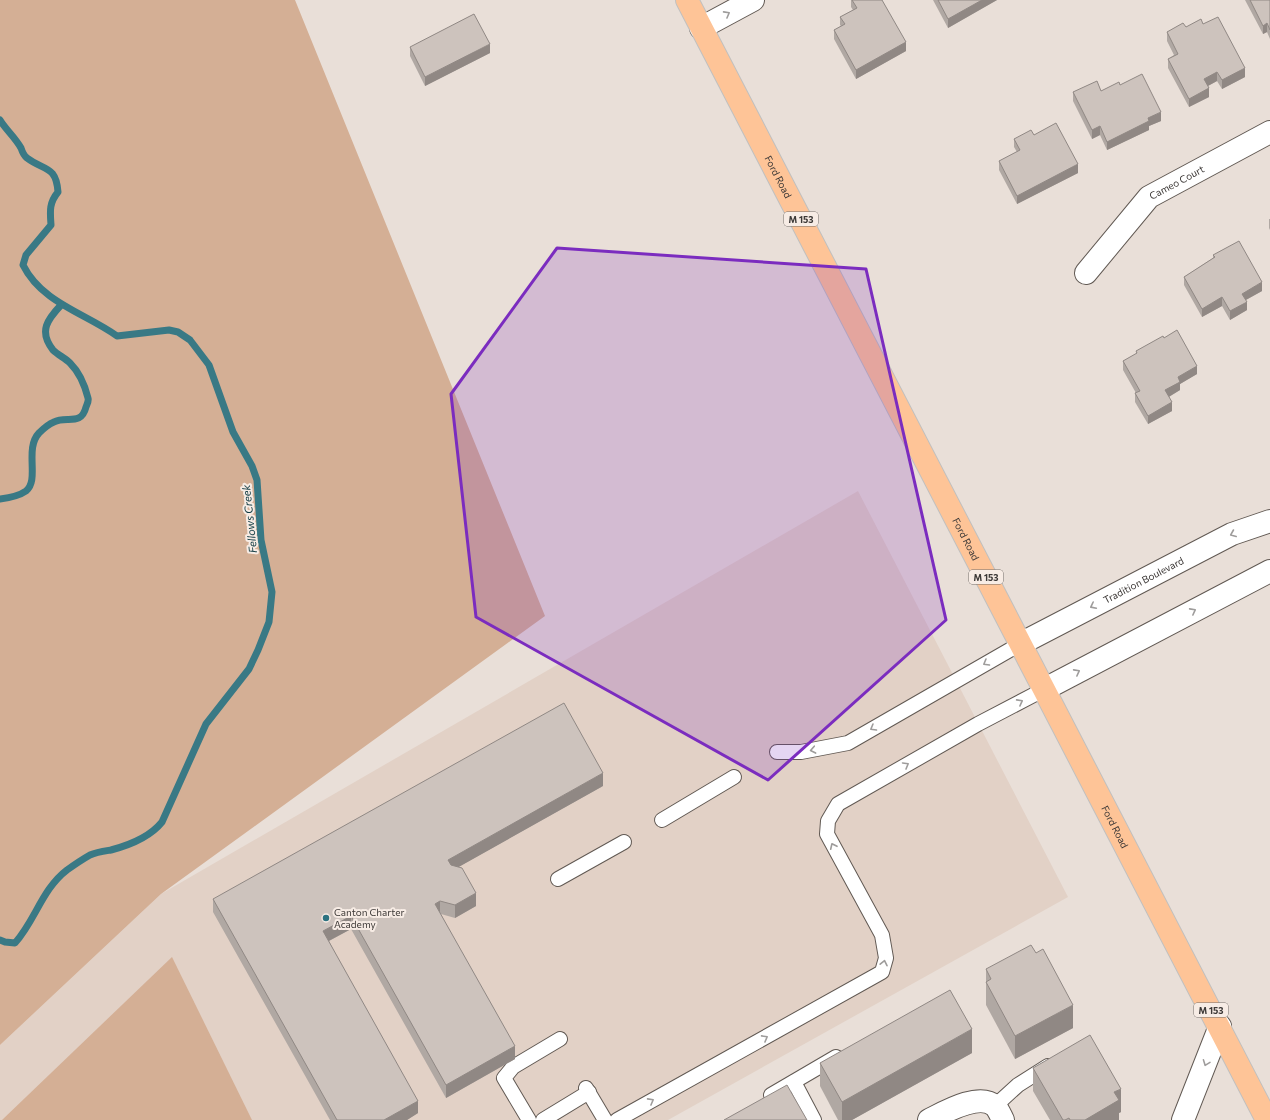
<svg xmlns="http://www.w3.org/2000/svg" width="1270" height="1120" viewBox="0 0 1270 1120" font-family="Commissioner,sans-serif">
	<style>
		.built { fill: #e2d1c6 }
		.green { fill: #d4af95 }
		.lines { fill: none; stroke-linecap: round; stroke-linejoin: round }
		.stream { stroke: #397985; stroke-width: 7 }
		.service-casing { stroke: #615953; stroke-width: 16 }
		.minor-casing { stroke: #615953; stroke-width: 24 }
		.primary-casing { stroke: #c1c0bf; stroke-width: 24 }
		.service { stroke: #fff; stroke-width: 14 }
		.minor { stroke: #fff; stroke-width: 22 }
		.primary { stroke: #fec497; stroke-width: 22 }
		.wall { fill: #b0a8a3 }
		.shaded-wall { fill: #908884 }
		.building { fill: #cdc3bd; stroke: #908884 }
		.oneway { stroke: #9e9c9b }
		.marked { fill: #7b2cbf; fill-opacity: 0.2; stroke: #7b2cbf; stroke-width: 3; stroke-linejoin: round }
		.poi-dot { fill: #2c7280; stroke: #f7ece5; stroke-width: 1.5 }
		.labels { text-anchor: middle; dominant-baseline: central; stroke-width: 4; stroke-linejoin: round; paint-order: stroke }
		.shield { fill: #f7ece5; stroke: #756f6b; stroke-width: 1 }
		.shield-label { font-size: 9px; font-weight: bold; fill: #3d3937 }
		.street-label { font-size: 10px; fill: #3d3937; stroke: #f7ece5 }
		.poi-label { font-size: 10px; fill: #3d3937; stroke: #f7ece5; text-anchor: start }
		.water-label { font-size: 11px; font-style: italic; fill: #0f3a42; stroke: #f7ece5 }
	</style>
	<rect width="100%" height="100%" fill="#e9dfd8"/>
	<polygon class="built" points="858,491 1068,897 668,1120 0,1120 0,1045 161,894"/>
	<g class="green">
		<polygon points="0,0 295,0 545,616 161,894 0,1045"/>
		<polygon points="172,957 252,1120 2,1120"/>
	</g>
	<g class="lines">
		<g class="stream">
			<path d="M0,120C6,130 15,137 21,148C22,151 24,156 27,158C44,171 56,165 58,192C49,203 50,211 51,225L26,255L23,265C42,303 85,313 117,336L169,330L178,332L190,340L209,365L233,432L252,466L257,480L261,540L272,592L269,622L258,650L249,669L206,724L162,822C150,837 130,845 111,850C105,851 97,852 90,855C83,859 74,865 67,870C42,889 35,921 15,943L5,942L0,940"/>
			<path d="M0,499C8,498 19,496 26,491C40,480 24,449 39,433C43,429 49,424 54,422C66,415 81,427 86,407C87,404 89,401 88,398C85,386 79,372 70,363C65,358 58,355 53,350C38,331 48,319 61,305"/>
		</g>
		<g class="service-casing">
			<g id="service">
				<polyline points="777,752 801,752 848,743 1020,644"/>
				<polyline points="662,820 734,777"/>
				<polyline points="558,879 624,842"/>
				<polyline points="794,1082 814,1120"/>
				<polyline points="586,1088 605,1120"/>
				<polyline points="771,1095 836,1057"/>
				<polyline points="995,1106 1018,1085 1048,1066"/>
				<polyline points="529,1120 504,1078 513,1067 560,1039"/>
				<polyline points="543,1120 589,1092"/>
				<polyline points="617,1120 882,972 886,958 882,935 827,834 828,821 838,804 978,724 1043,690"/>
			</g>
		</g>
		<g class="minor-casing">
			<g id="minor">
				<polyline points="701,28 753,0"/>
				<path id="s1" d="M1086,273L1149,197L1270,132"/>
				<path id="s2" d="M1020,644L1232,534L1270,521"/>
				<polyline points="1043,690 1270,571"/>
				<path d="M929,1120C945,1112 979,1092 995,1106C998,1109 1001,1116 1003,1120"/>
				<polyline points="1183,1120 1220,1026"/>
			</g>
		</g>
		<g class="primary-casing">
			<g id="primary">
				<path id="s3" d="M687,0L1267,1120"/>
			</g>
		</g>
		<use href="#service" class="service"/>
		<use href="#minor" class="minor"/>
		<use href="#primary" class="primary"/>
	</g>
	<g class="wall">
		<polygon points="851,0 882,0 906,51 856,79 834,39 834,30 841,26 840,25 840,17 853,10 851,7"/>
		<polygon points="933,0 997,0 948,28"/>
		<polygon points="1245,0 1270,0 1270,39 1267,32 1263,34"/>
		<polygon points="1203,24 1245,77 1222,89 1217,81 1208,86 1209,97 1189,107 1168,68 1168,59 1174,55 1167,41 1167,32 1186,27"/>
		<polygon points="410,47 490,53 425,86 410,56"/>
		<polygon points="1120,85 1161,121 1149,126 1149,130 1107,150 1100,135 1092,139 1073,101 1073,92 1101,91"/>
		<polygon points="1034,135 1078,173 1017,204 999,170 999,161 1017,152 1014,147 1014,139"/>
		<polygon points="1269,219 1270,219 1270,230 1269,228"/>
		<polygon points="1213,255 1262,291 1246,300 1247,310 1230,320 1222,306 1202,317 1184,285 1184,277 1213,258"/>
		<polygon points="1164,338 1197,374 1180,384 1180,390 1169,397 1172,411 1148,424 1135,402 1135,393 1136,393 1123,370 1123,361 1136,354 1136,351"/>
		<polygon points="603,786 458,867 476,906 455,918 441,914 515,1059 446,1098 351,929 329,941 418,1113 407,1120 330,1120 213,912 213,899"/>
		<polygon points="986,969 1073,1028 1015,1059 986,1005"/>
		<polygon points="972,1053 852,1120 838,1120 820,1086 820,1063"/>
		<polygon points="1033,1068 1121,1112 1119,1113 1119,1120 1050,1120 1033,1091"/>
	</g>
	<g class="shaded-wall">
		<polygon points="982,0 997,0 948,28 948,19"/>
		<polygon points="1267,23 1267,32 1263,34 1263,26"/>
		<polygon points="906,42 906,51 856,79 856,70"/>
		<polygon points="490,44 490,53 425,86 425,77"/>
		<polygon points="1245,68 1245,77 1222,89 1222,80"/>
		<polygon points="1217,72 1217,81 1204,88 1204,79"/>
		<polygon points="1209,88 1209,97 1189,107 1189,99"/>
		<polygon points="1161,112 1161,121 1149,126 1149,130 1107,150 1107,142 1148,118"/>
		<polygon points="1100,126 1100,135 1092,139 1092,130"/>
		<polygon points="1078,164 1078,173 1017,204 1017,196"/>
		<polygon points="1262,282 1262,291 1242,302 1242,294"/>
		<polygon points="1222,297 1222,306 1202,317 1202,309"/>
		<polygon points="1247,302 1247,310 1230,320 1230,311"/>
		<polygon points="1197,366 1197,374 1180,384 1180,390 1165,399 1165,390 1178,377"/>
		<polygon points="1172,402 1172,411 1148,424 1148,416"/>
		<polygon points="603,773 603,786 448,873 448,860"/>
		<polygon points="476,893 476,906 455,918 455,905"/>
		<polygon points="440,901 440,914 435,904"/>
		<polygon points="351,916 351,929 323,944 323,931"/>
		<polygon points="1073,1005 1073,1028 1015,1059 1015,1036"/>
		<polygon points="972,1029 972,1053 852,1120 842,1120 842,1102"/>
		<polygon points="515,1046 515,1059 446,1098 446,1085"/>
		<polygon points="1121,1089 1121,1112 1119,1113 1119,1120 1085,1120 1114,1092"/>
		<polygon points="418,1101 418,1113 407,1120 384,1120"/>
	</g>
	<g class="building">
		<polygon points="852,0 882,0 906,42 856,70 834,30 845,24 840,17 857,8"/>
		<polygon points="938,0 982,0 948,19"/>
		<polygon points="1250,0 1270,0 1270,30 1267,23 1263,26"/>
		<polygon points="474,14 490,44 425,77 410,47"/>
		<polygon points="1218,17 1245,68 1222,80 1217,72 1204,79 1209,88 1189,99 1168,59 1178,54 1167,32 1183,23 1186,27 1201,19 1203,24"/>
		<polygon points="1142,74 1161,112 1148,118 1149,121 1107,142 1100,126 1092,130 1073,92 1097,81 1101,91 1119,82 1120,85"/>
		<polygon points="1056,123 1078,164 1017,196 999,161 1020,150 1014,139 1031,130 1034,135"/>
		<polygon points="1239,241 1262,282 1242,294 1247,302 1230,311 1222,297 1202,309 1184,277 1215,257 1213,255"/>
		<polygon points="1177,330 1197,366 1178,377 1180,382 1165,390 1172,402 1148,416 1135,393 1140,391 1123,361 1137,353 1136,351 1163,336 1164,338"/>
		<polygon points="564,703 603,773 448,860 451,865 462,868 476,893 455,905 440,901 435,904 515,1046 446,1085 351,916 323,931 418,1101 384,1120 337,1120 213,899"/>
		<polygon points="1031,945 1036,953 1043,949 1073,1005 1015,1036 986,982 991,979 986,969"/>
		<polygon points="950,990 972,1029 842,1102 820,1063"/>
		<polygon points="1090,1035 1121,1089 1114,1092 1119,1100 1085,1120 1070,1120 1069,1118 1065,1120 1063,1120 1033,1068"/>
		<polygon points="787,1085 807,1120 724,1120"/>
	</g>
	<defs><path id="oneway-chevron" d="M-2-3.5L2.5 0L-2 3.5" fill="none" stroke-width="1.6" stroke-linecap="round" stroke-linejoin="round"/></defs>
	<g class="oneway">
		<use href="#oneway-chevron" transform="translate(727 14) rotate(-29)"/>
		<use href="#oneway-chevron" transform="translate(1233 534) rotate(157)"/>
		<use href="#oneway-chevron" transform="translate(1093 606) rotate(153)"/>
		<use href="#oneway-chevron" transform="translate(1193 611) rotate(-28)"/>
		<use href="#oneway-chevron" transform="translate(986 663) rotate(150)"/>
		<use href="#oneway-chevron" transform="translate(1077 672) rotate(-28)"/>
		<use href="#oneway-chevron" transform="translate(1020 702) rotate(-28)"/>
		<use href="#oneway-chevron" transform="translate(873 728) rotate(150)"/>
		<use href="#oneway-chevron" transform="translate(813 750) rotate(169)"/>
		<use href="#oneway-chevron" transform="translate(906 765) rotate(-30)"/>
		<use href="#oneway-chevron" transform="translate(833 846) rotate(-115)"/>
		<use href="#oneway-chevron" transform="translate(884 963) rotate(-78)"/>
		<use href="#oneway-chevron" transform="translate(765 1038) rotate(-29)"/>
		<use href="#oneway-chevron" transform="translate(1206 1063) rotate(111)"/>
		<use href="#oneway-chevron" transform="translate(651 1101) rotate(-29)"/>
	</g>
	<path class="marked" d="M557,248L866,269L946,620L768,780L476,617L451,394Z"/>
	<circle class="poi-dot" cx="326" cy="918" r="4"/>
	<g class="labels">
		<g class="shield">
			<rect x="784" y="212" width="34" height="14" rx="3"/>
			<rect x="969" y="570" width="34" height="14" rx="3"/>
			<rect x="1194" y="1003" width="34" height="14" rx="3"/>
		</g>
		<g class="shield-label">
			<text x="801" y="219">M 153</text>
			<text x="986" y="577">M 153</text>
			<text x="1211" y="1010">M 153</text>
		</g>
		<g class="street-label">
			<text stroke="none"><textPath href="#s3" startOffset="199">Ford Road</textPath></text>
			<text stroke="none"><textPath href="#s1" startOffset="130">Cameo Court</textPath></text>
			<text stroke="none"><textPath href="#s3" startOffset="607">Ford Road</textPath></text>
			<text stroke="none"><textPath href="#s2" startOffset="139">Tradition Boulevard</textPath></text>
			<text stroke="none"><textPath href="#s3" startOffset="931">Ford Road</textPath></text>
		</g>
		<g class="poi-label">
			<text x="334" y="912">Canton Charter<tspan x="334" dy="12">Academy</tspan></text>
		</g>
		<g class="water-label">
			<text transform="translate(249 519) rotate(-96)">Fellows Creek</text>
		</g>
	</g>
</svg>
